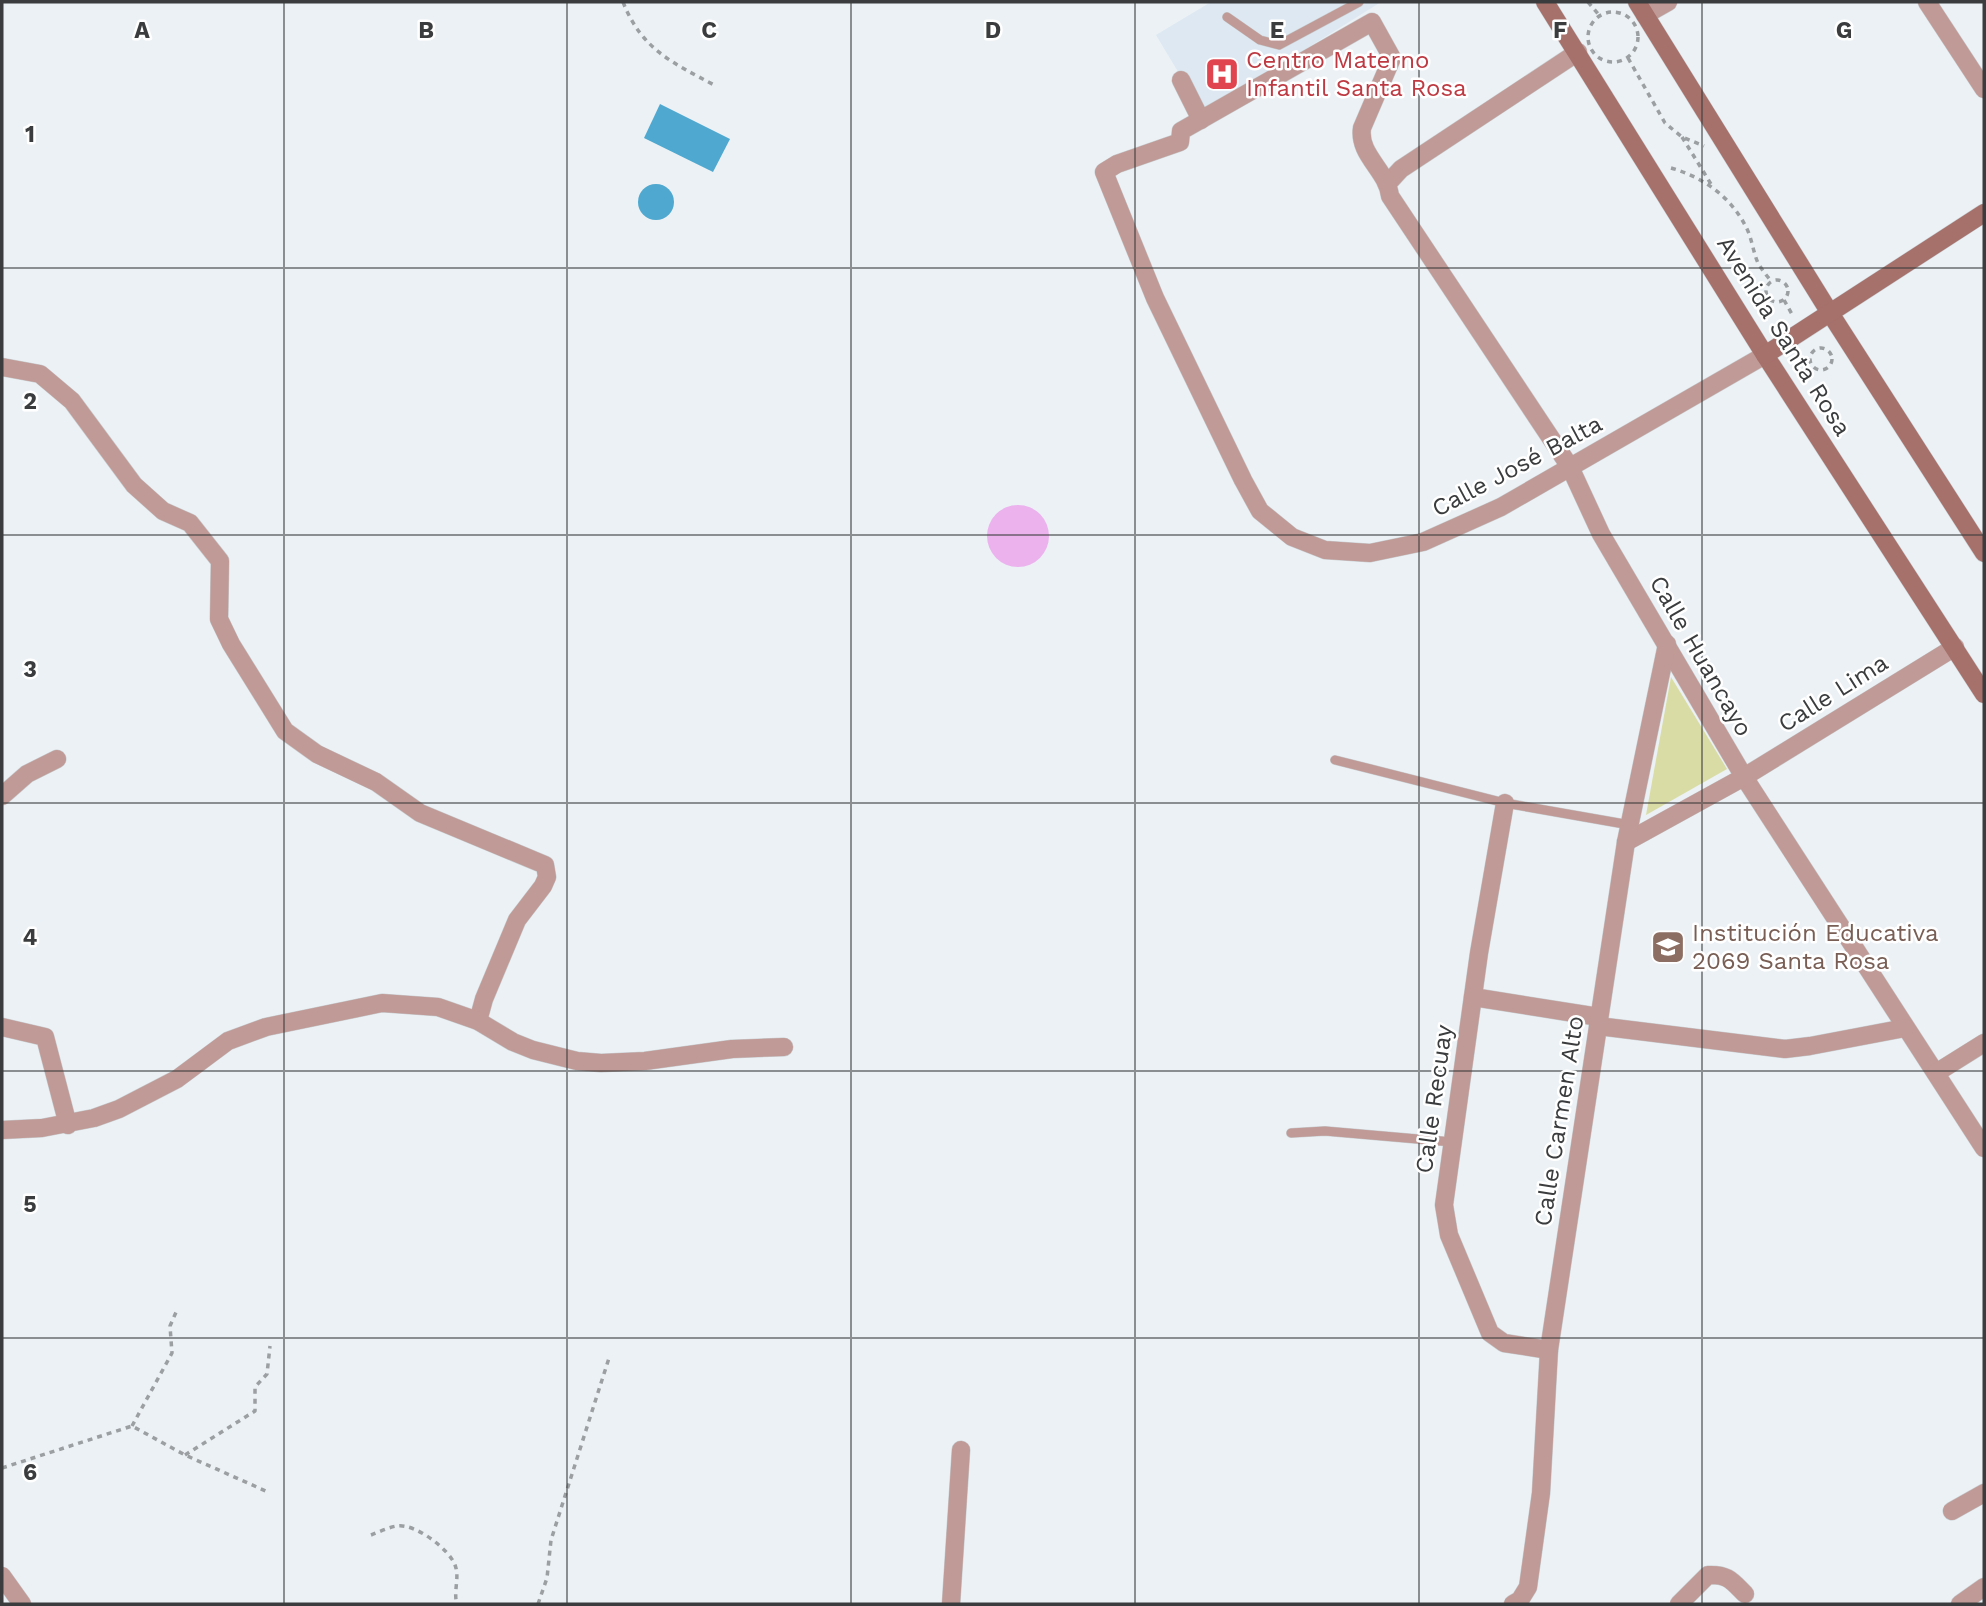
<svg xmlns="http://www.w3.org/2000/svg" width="1986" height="1606" viewBox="0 0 1986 1606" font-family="'Work Sans',sans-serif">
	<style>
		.built { fill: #dde8f2 }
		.green { fill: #d9dda5 }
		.water { fill: #4ea8cf }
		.building { fill: #ebb2ee }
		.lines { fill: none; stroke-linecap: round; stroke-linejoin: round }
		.lane-casing { stroke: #c8cdd0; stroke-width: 10 }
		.street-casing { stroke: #c8cdd0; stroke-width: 19 }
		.secondary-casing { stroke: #c8cdd0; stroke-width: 19 }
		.path { stroke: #9b9fa2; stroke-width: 3.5; stroke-dasharray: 5 5; stroke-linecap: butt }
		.lane { stroke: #c09a96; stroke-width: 9 }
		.street { stroke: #c09a96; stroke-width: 18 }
		.secondary { stroke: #a6706b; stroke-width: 18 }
		.grid { fill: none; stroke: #3a3c3d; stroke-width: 2; stroke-opacity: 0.55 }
		.labels { text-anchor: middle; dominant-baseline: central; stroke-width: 5; stroke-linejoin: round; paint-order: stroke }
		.health-label { font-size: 24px; fill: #be3a42; stroke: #fff; text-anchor: start }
		.street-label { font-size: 24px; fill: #3a3c3d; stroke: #fff }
		.education-label { font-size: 24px; fill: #785e54; stroke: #fff; text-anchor: start }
		.grid-label { font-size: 23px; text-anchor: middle; font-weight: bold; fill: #3a3c3d; stroke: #fff; stroke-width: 5; stroke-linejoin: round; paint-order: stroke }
	</style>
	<rect width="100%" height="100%" fill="#ecf1f5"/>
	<polygon class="built" points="1211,2 1381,2 1203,113 1156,35"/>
	<polygon class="green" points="1671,677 1727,769 1646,815"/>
	<g class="water">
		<polygon points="660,104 730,139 713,172 644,138"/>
		<circle cx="656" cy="202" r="18"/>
	</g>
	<circle class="building" cx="1018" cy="536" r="31"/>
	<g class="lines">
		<g class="lane-casing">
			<g id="lane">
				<polyline points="1227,17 1260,40 1279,45 1359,2"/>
				<polyline points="1335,760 1505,803 1630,825"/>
				<polyline points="1291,1133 1325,1131 1452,1142"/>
			</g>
		</g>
		<g class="street-casing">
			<g id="street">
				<polyline points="1927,2 1984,89"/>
				<polyline points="1645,15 1668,2"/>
				<polyline points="1181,80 1201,120"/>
				<polyline points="1389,182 1401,169 1578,52"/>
				<path d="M1765,355L1501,507L1423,542L1370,553L1325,550L1292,537L1260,511L1243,480L1155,298L1104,172L1117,164L1180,142L1181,131L1372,22L1392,58L1362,128C1358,155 1387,170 1390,196L1570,467L1601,534L1744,777L1984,1148"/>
				<polyline points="2,367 40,374 72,401 134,485 163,511 190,523 220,561 219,619 231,644 285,731 317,754 376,782 420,813 545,865 547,877 543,886 517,920 484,999 478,1021"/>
				<polyline points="2,796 27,774 57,759"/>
				<polyline points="1505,803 1479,953 1444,1205 1449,1235 1490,1333 1504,1343 1549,1350"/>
				<polyline points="1626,842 1744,777 1955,647"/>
				<polyline points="1473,997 1599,1017"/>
				<polyline points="1598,1026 1785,1049 1810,1046 1905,1028"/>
				<polyline points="2,1027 45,1037 68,1125"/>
				<polyline points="1936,1073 1984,1043"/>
				<polyline points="2,1130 42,1128 94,1118 119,1109 177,1079 228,1041 266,1027 382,1003 438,1007 478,1021 513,1042 533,1050 577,1061 601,1063 645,1061 732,1049 784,1047"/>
				<polyline points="1952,1511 1984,1493"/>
				<polyline points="2,1576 22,1604"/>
				<polyline points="951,1604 961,1450"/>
				<polyline points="1513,1604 1520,1600 1528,1587 1541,1493 1549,1350 1626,842 1667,644"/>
				<path d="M1679,1604L1708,1575C1728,1574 1732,1581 1745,1594"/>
				<polyline points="1960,1604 1984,1587"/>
			</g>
		</g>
		<g class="secondary-casing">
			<g id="secondary">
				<polyline points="1545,2 1765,355 1984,694"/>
				<polyline points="1637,2 1830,313 1984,553"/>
				<polyline points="1765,355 1984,213"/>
			</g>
		</g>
		<g class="path">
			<path d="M623,2C642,50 673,63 716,86"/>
			<polyline points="1588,2 1599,15"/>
			<circle cx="1613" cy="37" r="25"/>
			<polyline points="1628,58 1665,123 1682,137 1704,146"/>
			<polyline points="1682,137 1711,184"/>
			<path d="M1671,168C1703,177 1731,197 1746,227C1752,238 1753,252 1758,263C1762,270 1767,276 1771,281"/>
			<circle cx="1777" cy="291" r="11"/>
			<polyline points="1784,300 1793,316"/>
			<circle cx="1821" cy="359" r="11"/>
			<polyline points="132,1426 172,1353 170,1326 177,1310"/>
			<polyline points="185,1455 255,1411 255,1387 267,1374 270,1346"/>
			<polyline points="2,1468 132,1426 185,1455 268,1492"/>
			<path d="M371,1535C379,1532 389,1527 397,1526C415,1523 449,1549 455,1565C460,1577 453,1592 457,1604"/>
			<polyline points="538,1604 547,1578 551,1540 609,1358"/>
		</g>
		<use href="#lane" class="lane"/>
		<use href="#street" class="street"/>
		<use href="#secondary" class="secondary"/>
	</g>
	<path class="grid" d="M284,2V1604M567,2V1604M851,2V1604M1135,2V1604M1419,2V1604M1702,2V1604M2,268H1984M2,535H1984M2,803H1984M2,1071H1984M2,1338H1984"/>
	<defs>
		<g id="hospital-square" transform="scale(1.75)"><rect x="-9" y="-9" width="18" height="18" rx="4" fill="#e0444e" stroke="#fff"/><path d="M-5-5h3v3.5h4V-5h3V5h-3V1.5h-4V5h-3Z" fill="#fff"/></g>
		<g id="school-square" transform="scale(1.75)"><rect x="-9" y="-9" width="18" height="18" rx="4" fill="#8d6e63" stroke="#fff"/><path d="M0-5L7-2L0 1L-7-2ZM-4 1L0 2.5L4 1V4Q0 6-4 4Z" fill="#fff"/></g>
	</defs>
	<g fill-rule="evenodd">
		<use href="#hospital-square" x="1222" y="74"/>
		<use href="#school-square" x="1668" y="947"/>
	</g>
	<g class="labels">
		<g class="health-label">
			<text x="1246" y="60">Centro Materno<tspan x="1246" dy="28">Infantil Santa Rosa</tspan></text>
		</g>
		<g class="street-label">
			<text transform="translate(1784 336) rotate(58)">Avenida Santa Rosa</text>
			<text transform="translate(1517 466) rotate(-28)">Calle José Balta</text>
			<text transform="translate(1701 656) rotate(60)">Calle Huancayo</text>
			<text transform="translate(1833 693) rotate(-32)">Calle Lima</text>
			<text transform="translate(1434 1099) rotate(-82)">Calle Recuay</text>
			<text transform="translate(1559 1121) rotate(-81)">Calle Carmen Alto</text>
		</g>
		<g class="education-label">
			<text x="1692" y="933">Institución Educativa<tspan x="1692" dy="28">2069 Santa Rosa</tspan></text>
		</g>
	</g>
	<g class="grid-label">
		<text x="142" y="38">A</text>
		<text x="426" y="38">B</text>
		<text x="709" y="38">C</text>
		<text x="993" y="38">D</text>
		<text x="1277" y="38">E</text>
		<text x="1560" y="38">F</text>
		<text x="1844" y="38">G</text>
		<text x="30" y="142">1</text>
		<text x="30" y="409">2</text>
		<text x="30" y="677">3</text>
		<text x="30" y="945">4</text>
		<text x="30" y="1212">5</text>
		<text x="30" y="1480">6</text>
	</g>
	<rect width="1986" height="1606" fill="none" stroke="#3a3c3d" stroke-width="7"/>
</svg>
